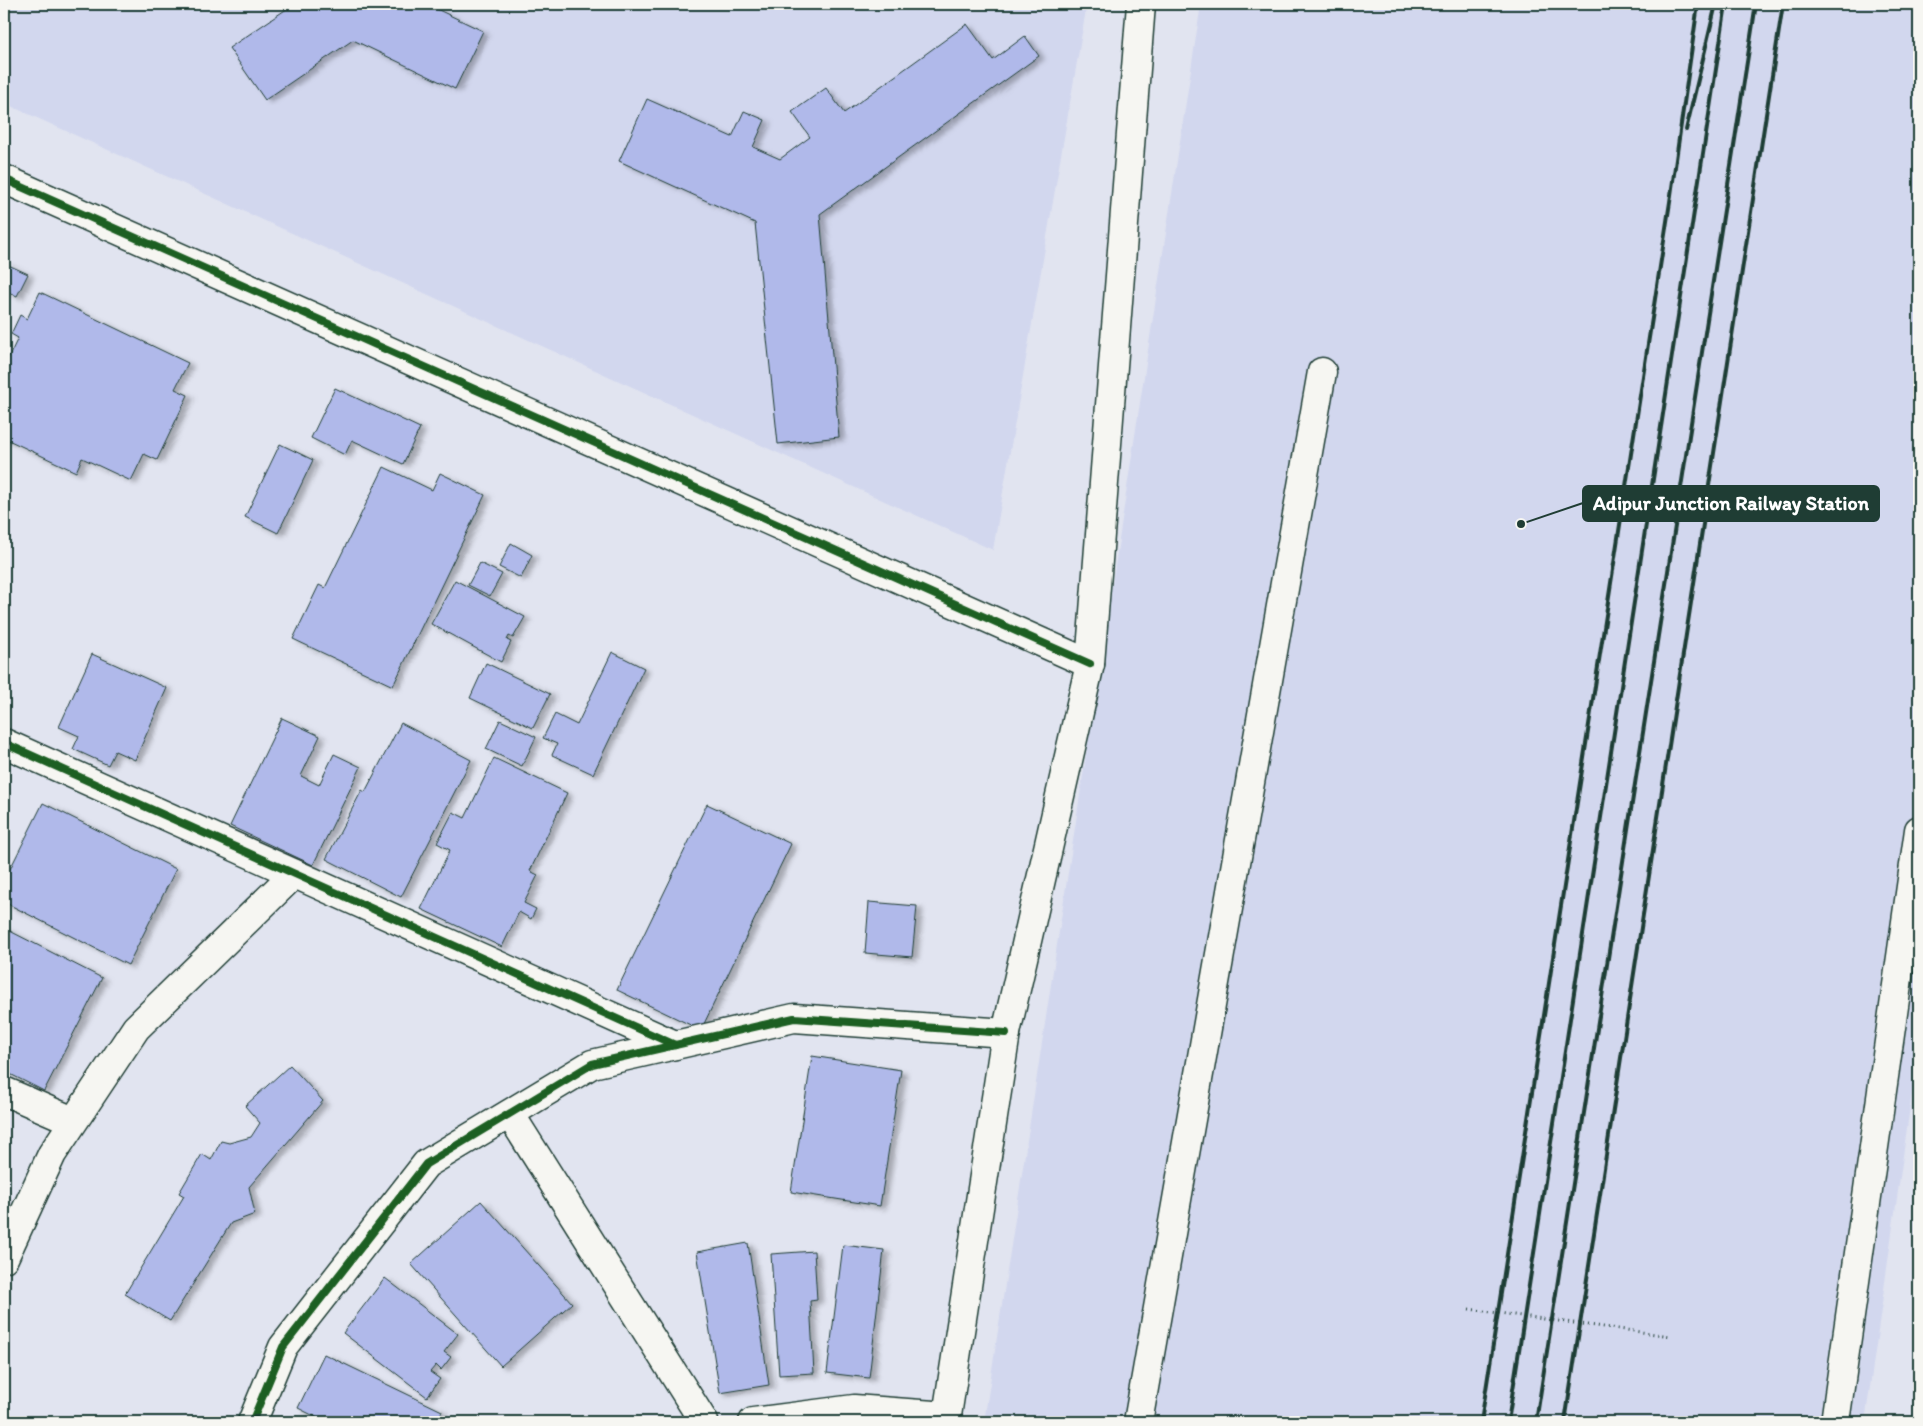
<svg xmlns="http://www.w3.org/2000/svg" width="1923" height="1426" viewBox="0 0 1923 1426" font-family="Itim,sans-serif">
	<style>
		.built { fill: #d2d7ee }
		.building { fill: #b0b9ea; stroke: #1f3d34; filter: url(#shadow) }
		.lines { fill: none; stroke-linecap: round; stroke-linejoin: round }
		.minor-casing { stroke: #1f3d34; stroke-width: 31 }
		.major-casing { stroke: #1f3d34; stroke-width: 31 }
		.minor { stroke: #f6f6f2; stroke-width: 28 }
		.major { stroke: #f6f6f2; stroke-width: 28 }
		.rail { stroke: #1f3d34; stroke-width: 4 }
		.path-bridge { stroke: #1f3d34; stroke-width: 3; stroke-dasharray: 1 4; stroke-linecap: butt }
		.cycleway-casing { stroke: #f6f6f2; stroke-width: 11 }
		.cycleway { stroke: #1b5e20; stroke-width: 8 }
		.leader { fill: none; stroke: #1f3d34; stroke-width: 2 }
		.callout-dot { fill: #1f3d34; stroke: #f6f6f2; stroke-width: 2 }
		.callout { fill: #1f3d34; stroke: #1f3d34; stroke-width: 2 }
		.callout-label { font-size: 20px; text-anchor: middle; font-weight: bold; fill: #fff }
	</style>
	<defs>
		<filter id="shadow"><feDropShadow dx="5.5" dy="3" stdDeviation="2.5" flood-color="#0004"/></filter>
	</defs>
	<rect width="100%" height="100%" fill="#e1e4f0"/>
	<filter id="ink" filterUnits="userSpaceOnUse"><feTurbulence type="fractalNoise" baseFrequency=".02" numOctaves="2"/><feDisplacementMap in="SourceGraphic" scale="10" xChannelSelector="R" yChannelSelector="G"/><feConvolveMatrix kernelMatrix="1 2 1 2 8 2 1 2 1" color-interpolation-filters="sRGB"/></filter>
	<g filter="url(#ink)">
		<g class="built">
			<polygon points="4,4 1087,4 993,550 4,103"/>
			<polygon points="1201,4 1919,4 1919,1044 1865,1422 984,1422"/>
		</g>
		<g class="building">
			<polygon points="294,4 426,4 483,31 455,89 353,40 265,100 229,48"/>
			<polygon points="967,24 993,60 1025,36 1039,56 820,214 839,437 778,444 755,223 619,161 647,99 732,137 744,111 765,120 753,147 780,159 810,137 792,112 826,88 844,113"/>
			<polygon points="4,263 28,274 17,296 4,290"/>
			<polygon points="40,292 188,363 175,389 188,395 157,460 144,454 131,481 82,458 76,472 4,438 4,367 18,338 11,334 20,315 27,319"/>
			<polygon points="335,388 420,428 403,464 352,440 345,455 311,438"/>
			<polygon points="280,444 313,460 278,533 245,517"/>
			<polygon points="384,467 432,490 440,473 485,495 393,686 293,639 319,585 325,588"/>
			<polygon points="511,543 532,555 521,578 499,567"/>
			<polygon points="480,563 502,574 490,596 468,585"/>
			<polygon points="455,580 525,617 513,638 509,636 507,640 511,642 501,662 431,624"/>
			<polygon points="612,652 644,668 593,774 552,755 557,744 543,738 555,714 577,725"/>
			<polygon points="92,654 167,688 135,760 115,751 108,765 73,749 79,736 59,727"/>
			<polygon points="486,663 550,694 533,728 470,698"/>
			<polygon points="282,718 320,736 301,776 319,785 334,754 361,767 313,865 230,826"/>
			<polygon points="500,720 536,737 522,766 486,749"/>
			<polygon points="401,723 471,760 401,897 326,859 362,790 365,792"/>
			<polygon points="494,758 567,793 530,871 538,875 524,903 536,909 531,919 519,912 502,947 421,909 450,850 437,843 453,812 465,818"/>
			<polygon points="43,803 176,869 128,965 4,902 4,881"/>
			<polygon points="707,804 791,844 701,1030 617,990"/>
			<polygon points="869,902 917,906 912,957 865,953"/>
			<polygon points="4,928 102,978 44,1091 4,1071"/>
			<polygon points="812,1056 901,1070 880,1206 791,1192"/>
			<polygon points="290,1065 323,1101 249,1187 255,1214 231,1223 170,1321 125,1294 184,1196 179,1193 202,1154 211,1160 221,1141 229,1143 251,1137 260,1123 245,1106"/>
			<polygon points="481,1201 572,1303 501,1366 411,1264"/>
			<polygon points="748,1243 769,1385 720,1393 697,1252"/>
			<polygon points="843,1245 884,1250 869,1378 827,1373"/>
			<polygon points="814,1251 817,1300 810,1301 814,1373 779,1375 771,1254"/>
			<polygon points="385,1278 458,1334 444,1352 451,1357 441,1370 436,1365 430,1372 440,1379 427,1397 343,1333"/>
			<polygon points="324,1354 442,1411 437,1422 326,1422 298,1408"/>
		</g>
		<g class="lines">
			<g class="minor-casing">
				<g id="minor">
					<polyline points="4,179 1090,664"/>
					<polyline points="4,743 675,1045"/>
					<polyline points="4,1091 73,1121"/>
					<polyline points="510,1114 704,1422"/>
					<polyline points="4,1258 52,1154 136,1028 294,874"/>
					<polyline points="252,1422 283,1347 426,1164 592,1064 794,1018 1006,1033"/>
					<polyline points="753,1422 854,1409 947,1416"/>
					<polyline points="1138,1422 1322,372"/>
					<polyline points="1835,1422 1919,830"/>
				</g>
			</g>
			<g class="major-casing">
				<polyline id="major" points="946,1422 1006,1033 1090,664 1141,4"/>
			</g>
			<use href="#minor" class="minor"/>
			<use href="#major" class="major"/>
			<g class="rail">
				<polyline points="1686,130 1716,4"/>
				<polyline points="1481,1422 1670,202 1698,4"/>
				<polyline points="1508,1422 1726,4"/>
				<polyline points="1536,1422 1756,4"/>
				<polyline points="1565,1422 1783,4"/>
			</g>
			<polyline class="path-bridge" points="1469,1309 1671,1336"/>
			<g class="cycleway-casing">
				<g id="cycleway">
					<polyline points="4,179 1090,664"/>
					<polyline points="4,743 675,1045"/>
					<polyline points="252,1422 283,1347 426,1164 592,1064 794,1018 1006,1033"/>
				</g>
			</g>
			<use href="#cycleway" class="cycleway"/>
		</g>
	</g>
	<path class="leader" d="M1521 524L1583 503"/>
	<circle class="callout-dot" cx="1521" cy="524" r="5"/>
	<rect class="callout" x="1583" y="486" width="296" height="35" rx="5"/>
	<g class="callout-label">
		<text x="1731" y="510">Adipur Junction Railway Station</text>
	</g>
	<rect width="1923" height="1426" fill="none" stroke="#f6f6f2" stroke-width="20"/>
	<rect x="10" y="10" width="1903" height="1406" fill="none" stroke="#1f3d34" stroke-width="2" filter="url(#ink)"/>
</svg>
